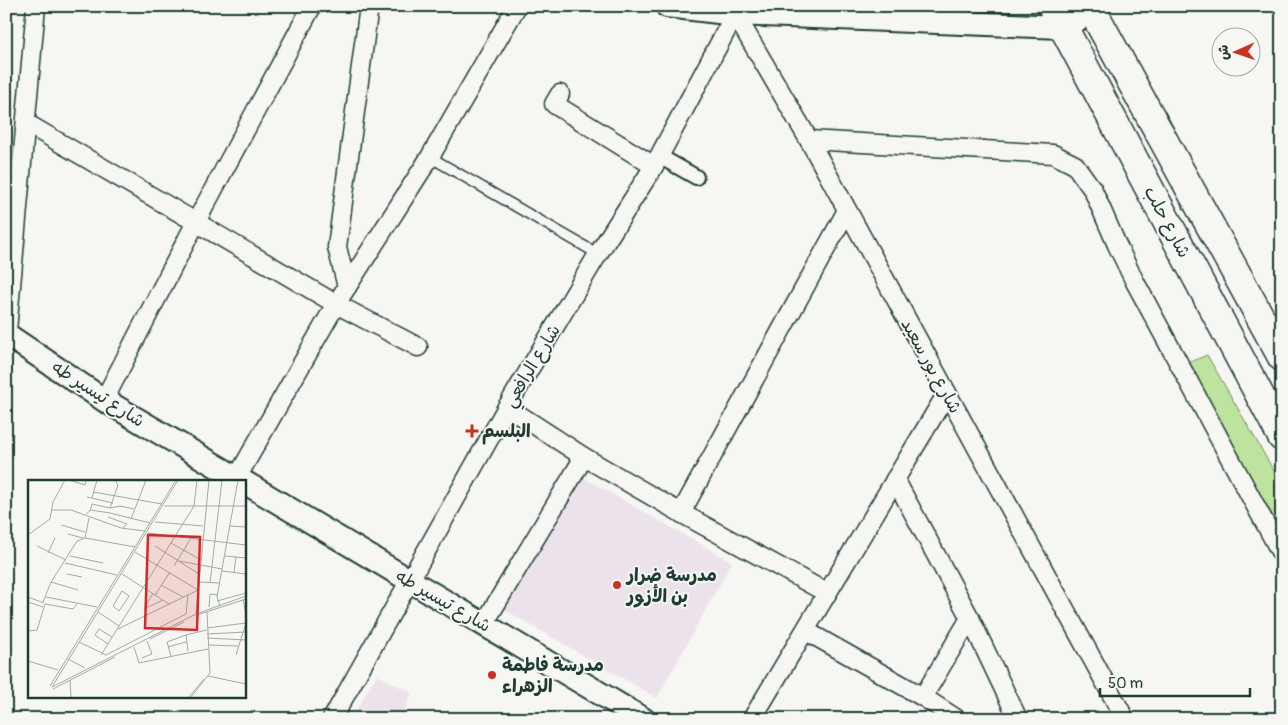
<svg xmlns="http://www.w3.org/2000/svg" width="1288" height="725" viewBox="0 0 1288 725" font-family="Pangolin,'Playpen Sans Arabic',sans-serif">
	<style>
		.built { fill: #ece2ec }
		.green { fill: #bee39e; stroke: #6e9069 }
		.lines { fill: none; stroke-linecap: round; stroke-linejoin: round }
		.service-casing { stroke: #1f3d34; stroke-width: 12 }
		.pedestrian-casing { stroke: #1f3d34; stroke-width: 18 }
		.minor-casing { stroke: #1f3d34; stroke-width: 21 }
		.tertiary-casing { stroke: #1f3d34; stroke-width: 26 }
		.primary-casing { stroke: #1f3d34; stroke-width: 31 }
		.service { stroke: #f6f6f2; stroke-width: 9 }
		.pedestrian { stroke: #f6f6f2; stroke-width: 14 }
		.minor { stroke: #f6f6f2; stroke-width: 18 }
		.tertiary { stroke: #f6f6f2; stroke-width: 22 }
		.primary { stroke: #f6f6f2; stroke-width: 28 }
		.poi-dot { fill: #c8321e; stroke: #f6f6f2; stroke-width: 2 }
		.labels { text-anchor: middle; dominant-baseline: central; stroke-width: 4; stroke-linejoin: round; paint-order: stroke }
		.street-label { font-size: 18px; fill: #1f3d34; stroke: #f6f6f2 }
		.poi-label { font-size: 18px; font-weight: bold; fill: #1f3d34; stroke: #f6f6f2; text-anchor: start }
		.inset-road { fill: none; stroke: #a0aca6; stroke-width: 1 }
		.view { fill: #d62828; fill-opacity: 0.15; stroke: #d62828; stroke-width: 2.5 }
		.inset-edge { fill: none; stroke: #1f3d34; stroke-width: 2.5 }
	</style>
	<rect width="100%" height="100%" fill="#f6f6f2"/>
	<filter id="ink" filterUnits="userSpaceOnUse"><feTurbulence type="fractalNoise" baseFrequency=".02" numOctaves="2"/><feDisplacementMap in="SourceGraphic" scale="10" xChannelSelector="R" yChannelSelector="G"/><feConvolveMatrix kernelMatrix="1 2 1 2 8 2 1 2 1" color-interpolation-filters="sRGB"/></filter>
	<g filter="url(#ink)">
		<g class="built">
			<polygon points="579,475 732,562 657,698 501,608"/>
			<polygon points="377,675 412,693 402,717 406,719 351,719"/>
		</g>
		<polygon class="green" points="1207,355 1282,485 1282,532 1186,364"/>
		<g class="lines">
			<g class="service-casing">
				<polyline id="service" points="430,157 598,254"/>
			</g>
			<g class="pedestrian-casing">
				<polyline id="pedestrian" points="659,156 696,177"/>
			</g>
			<g class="minor-casing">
				<g id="minor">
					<polyline points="735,14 809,140 1125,719"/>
					<polyline points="560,94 554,104 654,166"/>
					<polyline points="26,123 336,304 418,347"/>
					<polyline points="809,140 1053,154 1075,165 1093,190 1117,245 1134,280 1282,555"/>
					<polyline points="347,287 337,247 369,6"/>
					<polyline points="6,342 36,6"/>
					<polyline points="104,400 196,222 312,6"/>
					<polyline points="507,407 584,457 681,513 827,593"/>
					<polyline points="895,479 970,618 1018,719"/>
					<polyline points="235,481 336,304 430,157 517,6"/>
					<polyline points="681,513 846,212"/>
					<polyline points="484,624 584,457"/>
					<polyline points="806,631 923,697 957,719"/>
					<polyline points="923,697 970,618"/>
					<polyline points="332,719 507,407 598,254 654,166 735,14"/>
					<polyline points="752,719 947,393"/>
				</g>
			</g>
			<g class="tertiary-casing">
				<g id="tertiary">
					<polyline points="667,6 735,14 1063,27 1092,12"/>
					<polyline points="6,334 104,400 242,481"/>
					<polyline points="244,482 643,719"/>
				</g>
			</g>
			<g class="primary-casing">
				<g id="primary">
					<polyline points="1052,6 1282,437"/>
					<polyline points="1090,6 1282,357"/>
				</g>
			</g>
			<use href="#service" class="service"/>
			<use href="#pedestrian" class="pedestrian"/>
			<use href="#minor" class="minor"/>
			<use href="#tertiary" class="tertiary"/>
			<use href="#primary" class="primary"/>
		</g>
	</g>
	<g class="poi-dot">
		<path d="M469.5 423.5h5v5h5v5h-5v5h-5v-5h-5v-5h5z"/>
		<circle cx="617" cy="585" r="5"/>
		<circle cx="492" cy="675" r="5"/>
	</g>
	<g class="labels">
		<g class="street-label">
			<text transform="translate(1167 222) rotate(62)">شارع حلب</text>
			<text transform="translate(532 366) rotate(-59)">شارع الرافعي</text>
			<text transform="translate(931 366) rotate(61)">شارع بور سعيد</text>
			<text transform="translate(98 394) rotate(33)">شارع تيسير طه</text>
			<text transform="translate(443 601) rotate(30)">شارع تيسير طه</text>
		</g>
		<g class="poi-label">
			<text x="482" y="431">البلسم</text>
			<text x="627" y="575">مدرسة ضرار<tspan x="627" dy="21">بن الأزور</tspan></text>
			<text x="502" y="665">مدرسة فاطمة<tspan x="502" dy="21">الزهراء</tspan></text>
		</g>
	</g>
	<g transform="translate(28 480)">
		<rect width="218" height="218" fill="#f6f6f2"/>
		<path class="inset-road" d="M41,0L57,5L58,0M65,12L134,24M59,17L85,23M64,18L69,0M136,26H218M82,28L92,26L106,29M24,30H43L93,48L117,51M62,31L64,24L82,28L90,5L87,0M58,34L63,30L82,33L122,43M80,37L99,44L95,48M103,39L118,0M127,42L175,46M33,45L57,52M202,46L218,47M120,53L218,65M40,54L55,58M0,55L22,39L25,22L37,0M57,58L107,67M143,63L173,80M9,66L38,80M127,66L171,94M107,72L170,110M20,73L27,58M42,76L75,83M197,76L218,78M151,81L194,89M37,83L89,95M146,86L163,58M194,91L218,94M206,92L208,77M39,94L54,97M94,94L141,124M23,102L50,110M171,102L192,103M182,103L194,0M133,105L155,117M94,111L101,116L91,131L85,126ZM125,113L116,129L135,120M127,115L142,92M0,117L16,123M18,117L69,127M215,119L218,135M189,121L218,113M0,122L15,127M15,122L23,102L49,61L57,58L61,38M192,126L189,117L210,0M181,127L182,114L190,115M70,132L91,146M168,134L181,0M169,135L218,119M179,148L218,143L208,175M90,149L170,110M0,151L9,150L17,124L45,129L49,124M179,154L218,152M179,158L218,160M122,159L156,142M51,162L78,175L158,134L160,115M80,164L67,155L71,149L84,157M180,165L210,166M106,167L111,183L180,169M140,167L158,162M160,171L158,155L179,150M73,175L166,26L169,0M143,176L139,162L158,155M114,178L124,174L119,161M40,179L57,188M0,181L30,190M180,196L218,204M42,200L43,217M22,206L148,0M24,207L150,0M24,207L168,134L218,116M25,209L87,177M161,217L176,199M163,217L182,193L179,132"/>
		<path class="view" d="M120,55L172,57L169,150L117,148Z"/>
		<rect width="218" height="218" class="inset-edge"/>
	</g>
	<rect width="1288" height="725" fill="none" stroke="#f6f6f2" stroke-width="25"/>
	<rect x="12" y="12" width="1263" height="700" fill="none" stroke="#1f3d34" stroke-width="2" filter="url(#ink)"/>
	<g transform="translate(1236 52) rotate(268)"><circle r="24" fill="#f6f6f2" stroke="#a0aca6"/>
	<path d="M0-4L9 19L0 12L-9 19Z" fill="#c8321e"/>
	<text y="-8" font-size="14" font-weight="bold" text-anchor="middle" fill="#1f3d34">ش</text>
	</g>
	<path d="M1100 688v8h150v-8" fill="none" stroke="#1f3d34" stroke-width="2.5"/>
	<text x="1108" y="688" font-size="15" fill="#1f3d34" stroke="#f6f6f2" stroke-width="4" paint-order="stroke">50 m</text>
</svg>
